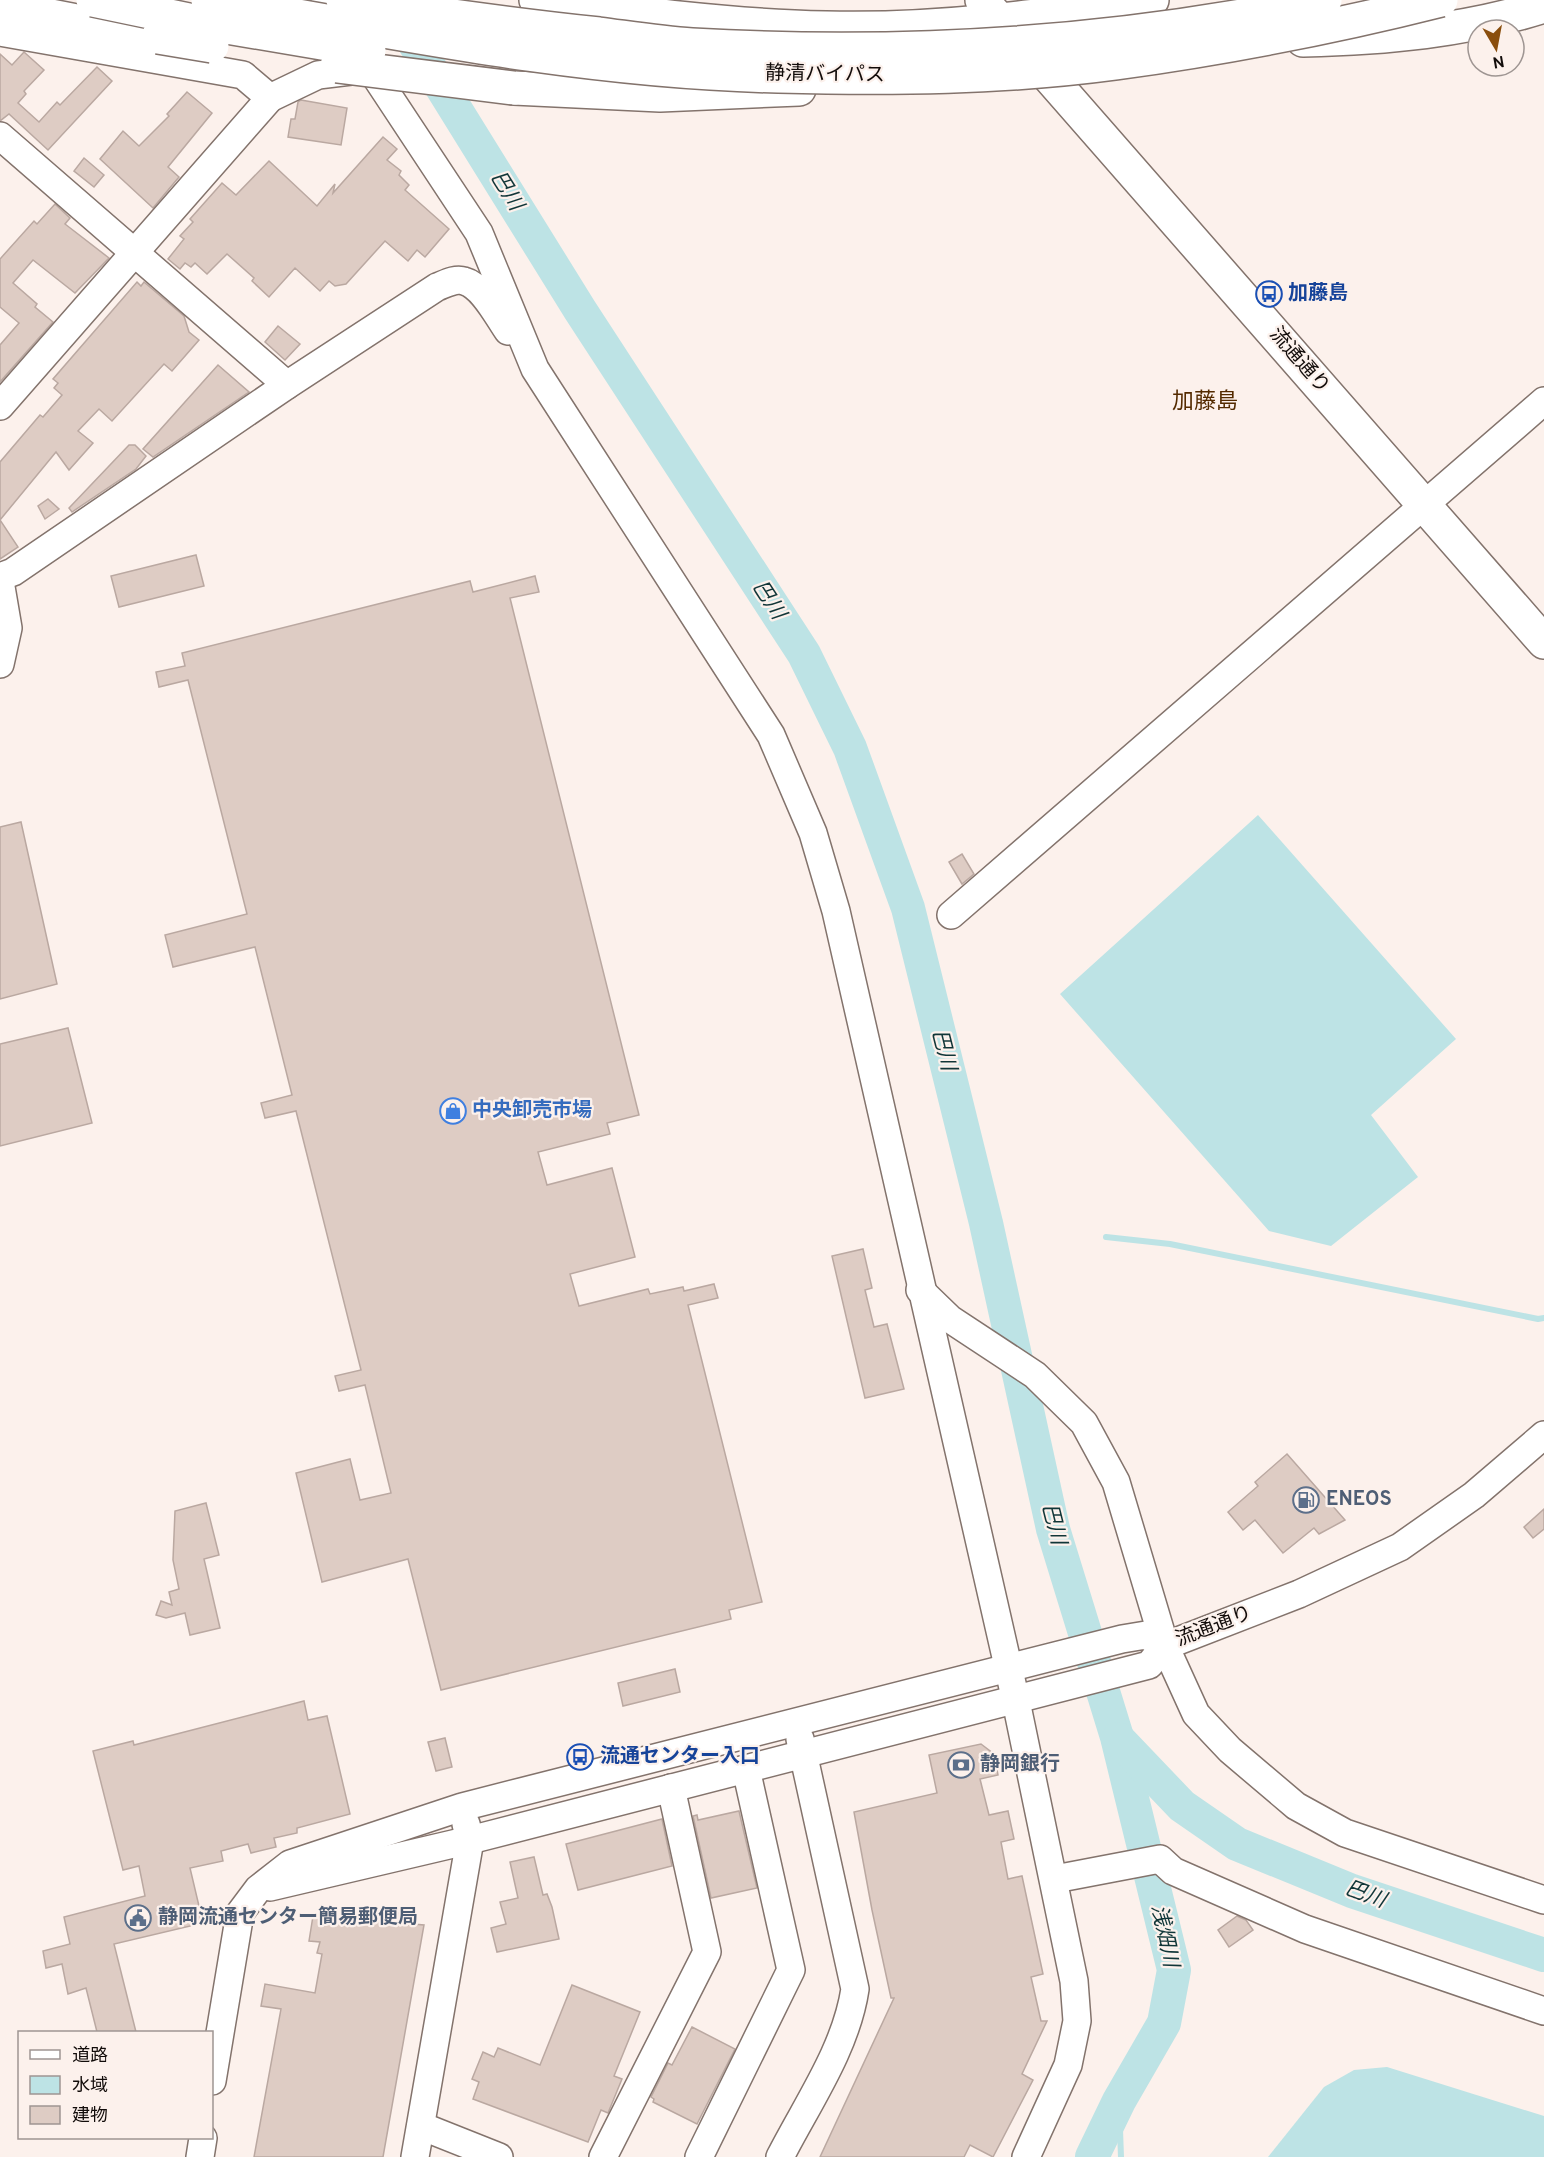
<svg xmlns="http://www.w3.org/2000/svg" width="1544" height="2157" viewBox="0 0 1544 2157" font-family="Overpass,'Noto Sans JP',sans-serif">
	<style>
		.water { fill: #bde3e5 }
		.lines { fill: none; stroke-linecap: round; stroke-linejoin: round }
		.stream { stroke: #bde3e5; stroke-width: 6 }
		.river { stroke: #bde3e5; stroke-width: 34 }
		.building { fill: #deccc4; stroke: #baa8a1; stroke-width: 1.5 }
		.minor-casing { stroke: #83736c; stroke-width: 30 }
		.major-casing { stroke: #83736c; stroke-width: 36 }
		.highway-casing { stroke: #83736c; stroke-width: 36 }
		.minor { stroke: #fff; stroke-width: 27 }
		.major { stroke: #fff; stroke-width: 33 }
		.highway { stroke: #fff; stroke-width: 33 }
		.highway-bridge-casing { stroke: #83736c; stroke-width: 36; stroke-linecap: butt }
		.highway-bridge { stroke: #fff; stroke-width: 33 }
		.labels { text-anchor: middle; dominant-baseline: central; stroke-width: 4.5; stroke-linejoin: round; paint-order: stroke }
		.street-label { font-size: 20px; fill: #120c0a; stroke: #fcf1ec }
		.transit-label { font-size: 20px; font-weight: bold; fill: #164399; stroke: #fcf1ec; text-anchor: start }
		.shop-label { font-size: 20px; font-weight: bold; fill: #366cbe; stroke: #fcf1ec; text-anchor: start }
		.service-label { font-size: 20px; font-weight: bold; fill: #4e5e75; stroke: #fcf1ec; text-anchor: start }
		.water-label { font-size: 21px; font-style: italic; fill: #103638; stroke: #fcf1ec }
		.quarter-label { font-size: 22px; fill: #542b00; stroke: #fcf1ec }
	</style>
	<rect width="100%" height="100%" fill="#fcf1ec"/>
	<g class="water">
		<polygon points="1258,815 1456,1039 1371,1115 1418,1177 1331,1246 1269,1231 1060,994"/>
		<polygon points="1387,2067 1544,2116 1544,2157 1268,2157 1324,2087 1354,2070"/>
	</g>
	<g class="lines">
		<g class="stream">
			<polyline points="1106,1237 1170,1244 1538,1319 1544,1318"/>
			<polyline points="1119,2101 1121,2157"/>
		</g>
		<g class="river">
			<polyline points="397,15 580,310 804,654 850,748 908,908 986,1223 1053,1529 1117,1737 1174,1970 1164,2023 1119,2101 1092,2157"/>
			<polyline points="1118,1739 1182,1806 1237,1844 1352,1891 1544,1955"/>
		</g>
	</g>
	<g class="building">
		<polygon points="24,52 44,70 24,91 26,94 18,103 39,122 57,102 60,105 97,67 112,81 48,150 9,114 0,121 0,54 12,65"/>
		<polygon points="187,92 212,113 168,167 179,177 153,208 100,159 123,131 139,146 169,116 167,114"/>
		<polygon points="301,100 347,108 341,145 288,137 291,119 295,119 298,102"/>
		<polygon points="383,137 397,149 387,160 401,171 399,175 409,185 405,190 449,229 425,257 417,250 408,261 385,241 346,284 335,286 329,281 320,291 295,268 269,297 252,281 254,278 227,254 207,274 195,263 191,267 185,263 180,269 168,259 184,239 180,236 193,222 190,219 222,183 236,195 269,161 317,206 335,184 333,193"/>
		<polygon points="84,158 104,175 94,187 74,171"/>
		<polygon points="55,204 70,218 65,224 109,258 75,293 33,260 13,283 37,304 35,307 53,322 0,382 0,345 19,323 0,307 0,259 34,221 37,224"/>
		<polygon points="137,282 141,286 144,282 184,316 189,332 199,340 172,371 164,364 112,421 99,409 78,431 93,443 69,470 56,452 0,520 18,547 0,559 0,462 40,415 43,417 62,395 54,388 58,383 53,379"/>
		<polygon points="278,326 300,344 285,360 265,342"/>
		<polygon points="218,365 249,392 153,457 143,449"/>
		<polygon points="129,445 135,445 146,456 136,469 72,512 69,508"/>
		<polygon points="48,499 59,509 45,519 38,506"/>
		<polygon points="196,555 204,586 119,607 111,576"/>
		<polygon points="535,576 539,592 510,598 639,1115 607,1123 610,1134 538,1152 547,1185 612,1168 635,1257 570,1274 579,1306 648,1289 650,1294 683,1287 684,1291 714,1284 718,1298 688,1305 762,1602 729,1610 731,1619 441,1690 408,1559 322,1582 296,1473 350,1459 360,1500 391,1493 365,1385 339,1391 335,1376 361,1370 296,1111 265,1118 261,1103 292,1095 255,947 173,967 165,935 247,914 188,680 159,687 156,672 185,666 182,653 470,581 473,592"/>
		<polygon points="21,822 57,984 0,999 0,827"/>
		<polygon points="962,854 974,874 962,884 949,862"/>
		<polygon points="68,1028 92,1123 0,1146 0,1044"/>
		<polygon points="863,1249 872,1288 865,1290 874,1327 887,1324 904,1389 865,1398 832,1256"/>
		<polygon points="1287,1454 1345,1520 1319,1534 1314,1528 1283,1553 1255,1520 1243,1530 1228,1512 1258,1486 1255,1482"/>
		<polygon points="206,1503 219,1555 204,1559 220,1628 190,1635 185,1613 166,1618 156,1615 161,1601 172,1605 169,1592 179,1589 173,1560 175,1511"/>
		<polygon points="1544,1509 1544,1529 1533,1538 1524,1527"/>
		<polygon points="675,1669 680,1692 623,1706 618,1683"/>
		<polygon points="304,1701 308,1720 327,1716 350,1814 297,1828 297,1833 274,1838 276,1847 251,1853 248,1844 221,1851 223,1861 190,1868 203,1923 114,1944 136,2032 97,2032 86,1988 68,1994 62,1964 46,1968 43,1951 70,1944 64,1917 145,1896 139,1866 123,1870 93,1751 133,1741 134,1745"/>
		<polygon points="445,1738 452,1767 436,1771 428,1742"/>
		<polygon points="981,1744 994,1754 998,1775 980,1779 989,1815 1008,1811 1014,1839 1001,1842 1008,1879 1022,1876 1043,1974 1031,1977 1041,2021 1047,2021 1022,2074 1033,2080 993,2157 970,2145 964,2157 820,2157 894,1998 891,1998 872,1910 854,1812 937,1793 929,1755"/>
		<polygon points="739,1811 757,1888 711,1898 693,1816 697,1815 698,1820"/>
		<polygon points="662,1819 672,1866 578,1890 566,1844"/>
		<polygon points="534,1857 543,1895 547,1894 552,1907 559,1939 497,1952 491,1928 506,1924 500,1902 518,1898 510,1862"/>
		<polygon points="388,1911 414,1916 413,1924 424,1925 383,2157 254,2157 281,2009 261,2006 265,1984 315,1993 322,1954 317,1953 320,1942 309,1941 313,1916 354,1923 356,1913 387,1919"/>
		<polygon points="1237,1916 1246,1920 1253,1930 1229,1947 1218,1930"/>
		<polygon points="572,1985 640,2012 614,2076 622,2079 608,2113 601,2110 588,2142 473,2099 479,2082 472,2079 483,2052 494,2057 498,2048 540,2065"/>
		<polygon points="692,2027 735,2049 697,2124 653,2102 654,2099 651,2097 668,2063 672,2065"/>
	</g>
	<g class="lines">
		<g class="minor-casing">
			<g id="minor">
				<polyline points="325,0 479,233 535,369 771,735 813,833 836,911 1016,1701 1074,1981 1077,2021 1068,2065 1026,2157"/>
				<polyline points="0,32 243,75 270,98 318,75 359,70"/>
				<polyline points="0,136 287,385"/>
				<polyline points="0,406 270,98"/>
				<path d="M0,577L13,572L287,385L437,287C445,284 455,278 464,281C483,286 498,317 508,331"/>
				<polyline points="0,581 8,628 0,664"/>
				<polyline points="951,915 1544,401"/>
				<polyline points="920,1290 950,1319 1035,1375 1084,1423 1116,1482 1165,1646 1196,1714 1230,1750 1296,1806 1345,1833 1544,1900"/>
				<polyline points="1165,1646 1299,1594 1400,1547 1474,1495 1544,1435"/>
				<polyline points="1055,1879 1160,1859 1173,1871 1305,1929 1544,2011"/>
				<polyline points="270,1887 470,1840 1149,1665 1165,1646"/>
				<polyline points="212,2081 240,1913 258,1889 290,1864 462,1807 1122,1639 1146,1635 1165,1646"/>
				<polyline points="421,2126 499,2157"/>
				<polyline points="200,2157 203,2138"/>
				<polyline points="415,2157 470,1840 466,1824"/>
				<polyline points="603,2157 707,1952 671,1788"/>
				<polyline points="699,2157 791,1970 746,1769"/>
				<path d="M780,2157C807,2104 846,2049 855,1989L800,1739"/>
			</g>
		</g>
		<g class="major-casing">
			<polyline id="major" points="982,0 1544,642"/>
		</g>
		<g class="highway-casing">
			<g id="highway">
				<path d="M536,0C632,13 729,26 826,28C936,31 1044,16 1152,0"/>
				<polyline points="0,6 158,37"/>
				<path d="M1303,40C1385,38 1466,31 1544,6"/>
				<polyline points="514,88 660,95 799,89"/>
			</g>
		</g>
		<use href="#minor" class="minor"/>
		<use href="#major" class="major"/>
		<use href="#highway" class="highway"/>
		<g class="highway-bridge-casing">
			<g id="highway-bridge">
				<polyline points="93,0 203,23 369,51"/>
				<path d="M208,0C396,33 587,72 778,76C890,79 1005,78 1116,63C1225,48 1334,27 1441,0"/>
				<path d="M343,0C428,13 513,25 599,34C630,38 661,43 692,45C905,57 1117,44 1325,0"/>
				<polyline points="158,37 212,46"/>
				<polyline points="337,66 514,88"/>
			</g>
		</g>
		<use href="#highway-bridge" class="highway-bridge"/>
	</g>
	<defs>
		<g id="bus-ring" transform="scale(1.35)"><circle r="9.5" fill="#fcf1ec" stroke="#1a4fb4" stroke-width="1.5"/><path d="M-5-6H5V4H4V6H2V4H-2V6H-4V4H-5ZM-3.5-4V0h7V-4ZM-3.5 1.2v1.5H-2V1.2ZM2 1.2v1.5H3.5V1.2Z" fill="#1a4fb4"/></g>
		<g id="shop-ring" transform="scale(1.35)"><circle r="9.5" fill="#fcf1ec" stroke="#3f7fe0" stroke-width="1.5"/><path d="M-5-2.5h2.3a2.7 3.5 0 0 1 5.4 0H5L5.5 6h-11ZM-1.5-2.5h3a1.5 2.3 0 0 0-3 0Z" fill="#3f7fe0"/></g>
		<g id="fuel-ring" transform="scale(1.35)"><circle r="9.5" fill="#fcf1ec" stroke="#5c6f8a" stroke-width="1.5"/><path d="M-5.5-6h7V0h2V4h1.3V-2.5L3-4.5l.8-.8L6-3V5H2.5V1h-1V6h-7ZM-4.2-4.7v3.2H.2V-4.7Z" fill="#5c6f8a"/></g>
		<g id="bank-ring" transform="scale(1.35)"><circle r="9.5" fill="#fcf1ec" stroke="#5c6f8a" stroke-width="1.5"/><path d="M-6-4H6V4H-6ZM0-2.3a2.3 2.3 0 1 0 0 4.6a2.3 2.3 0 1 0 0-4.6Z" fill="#5c6f8a"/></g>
		<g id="civic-ring" transform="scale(1.35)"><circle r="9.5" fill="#fcf1ec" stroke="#5c6f8a" stroke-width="1.5"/><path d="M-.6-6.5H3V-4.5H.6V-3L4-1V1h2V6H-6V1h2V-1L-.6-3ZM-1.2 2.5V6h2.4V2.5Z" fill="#5c6f8a"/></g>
	</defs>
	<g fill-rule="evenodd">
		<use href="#bus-ring" x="1269" y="294"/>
		<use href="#shop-ring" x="453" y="1111"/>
		<use href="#fuel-ring" x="1306" y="1500"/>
		<use href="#bus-ring" x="580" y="1757"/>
		<use href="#bank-ring" x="961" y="1765"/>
		<use href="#civic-ring" x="138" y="1918"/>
	</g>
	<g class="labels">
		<g class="street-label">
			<text transform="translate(825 75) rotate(1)">静清バイパス</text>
			<text transform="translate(1299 361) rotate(49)">流通通り</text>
			<text transform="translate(1214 1627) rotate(-21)">流通通り</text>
		</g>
		<g class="transit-label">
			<text x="1288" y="294">加藤島</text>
			<text x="600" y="1757">流通センター入口</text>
		</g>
		<g class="shop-label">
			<text x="472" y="1111">中央卸売市場</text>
		</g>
		<g class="service-label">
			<text x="1326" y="1500">ENEOS</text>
			<text x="980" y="1765">静岡銀行</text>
			<text x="158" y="1918">静岡流通センター簡易郵便局</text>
		</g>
		<g class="water-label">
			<text transform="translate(506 191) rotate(58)">巴川</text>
			<text transform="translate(768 600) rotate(57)">巴川</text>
			<text transform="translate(943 1050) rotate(76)">巴川</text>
			<text transform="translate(1053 1524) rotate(76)">巴川</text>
			<text transform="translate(1365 1895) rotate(20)">巴川</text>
			<text transform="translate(1164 1936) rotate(78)">浅畑川</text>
		</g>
		<g class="quarter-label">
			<text x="1205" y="402">加藤島</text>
		</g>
	</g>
	<rect x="18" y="2031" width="195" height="108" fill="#fcf1ec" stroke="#9e9592" stroke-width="1.5"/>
	<rect x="30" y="2050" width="30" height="9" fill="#ffffff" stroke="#9e9592" stroke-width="1.5"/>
	<text x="72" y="2061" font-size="18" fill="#120c0a">道路</text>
	<rect x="30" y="2076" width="30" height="18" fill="#bde3e5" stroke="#9e9592" stroke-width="1.5"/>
	<text x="72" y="2091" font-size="18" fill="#120c0a">水域</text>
	<rect x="30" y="2106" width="30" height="18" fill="#deccc4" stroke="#9e9592" stroke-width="1.5"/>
	<text x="72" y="2121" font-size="18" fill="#120c0a">建物</text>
	<g transform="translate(1496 48) rotate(170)"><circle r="28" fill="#fcf1ec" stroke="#9e9592" stroke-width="1.5"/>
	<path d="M0-4.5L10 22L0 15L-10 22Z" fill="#8a4e0d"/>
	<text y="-9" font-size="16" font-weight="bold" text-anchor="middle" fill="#120c0a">N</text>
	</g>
</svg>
